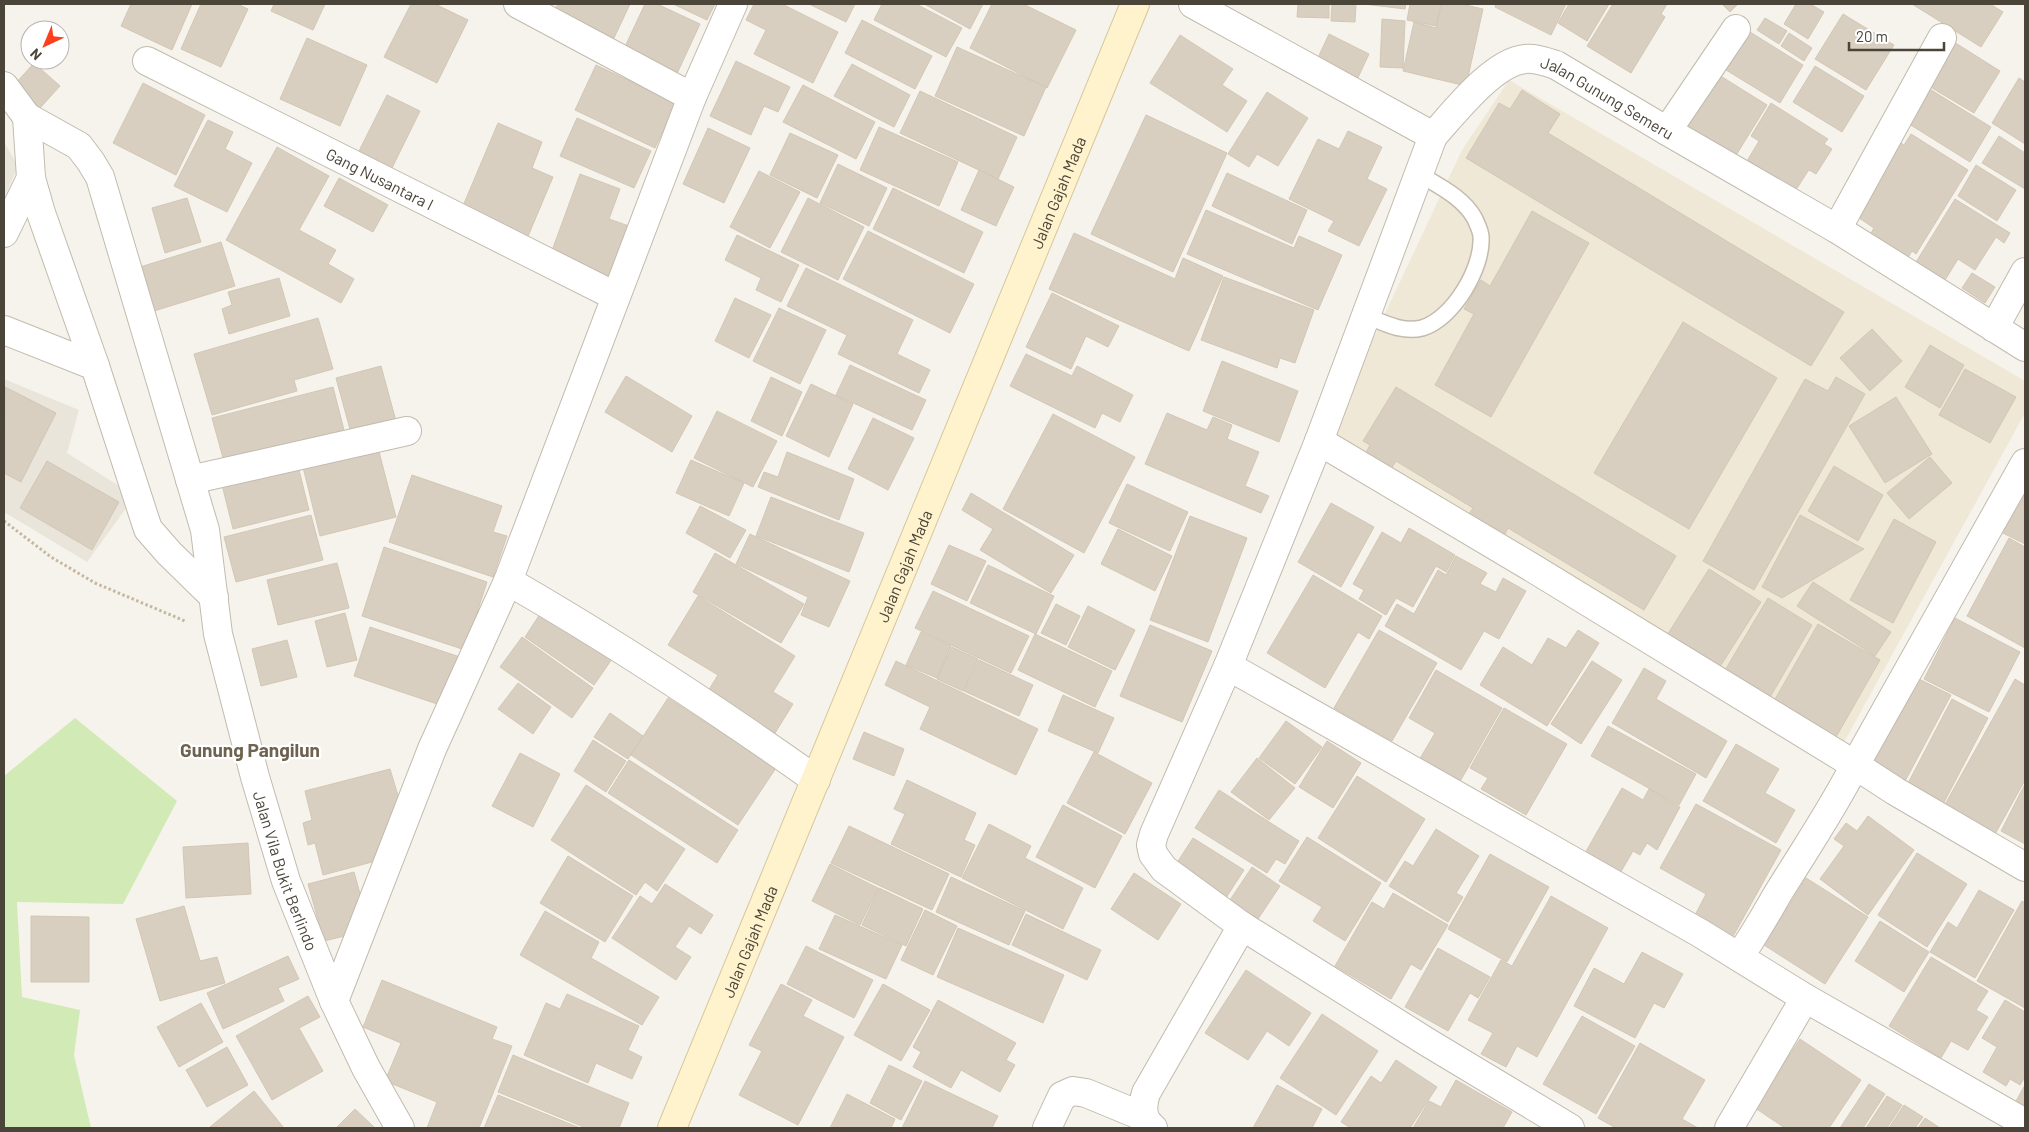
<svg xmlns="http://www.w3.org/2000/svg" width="2029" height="1132" viewBox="0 0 2029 1132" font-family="Barlow,sans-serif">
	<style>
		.residential { fill: #eae5da }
		.education { fill: #efe8d6 }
		.green { fill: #d2eab5 }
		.building { fill: #d8cfc1; stroke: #d3c7b4 }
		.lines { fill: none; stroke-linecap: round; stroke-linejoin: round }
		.service-casing { stroke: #c2bbae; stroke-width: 18 }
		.minor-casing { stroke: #c2bbae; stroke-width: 30 }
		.secondary-casing { stroke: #d6c79b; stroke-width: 30 }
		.path { stroke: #c4b79f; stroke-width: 3; stroke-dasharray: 2.5 2.5; stroke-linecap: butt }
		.service { stroke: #fff; stroke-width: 15 }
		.minor { stroke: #fff; stroke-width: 28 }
		.secondary { stroke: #fff3cd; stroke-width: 28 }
		.labels { text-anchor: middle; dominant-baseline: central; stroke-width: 4.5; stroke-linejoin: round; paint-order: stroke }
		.street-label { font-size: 16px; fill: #4b4439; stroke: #fff }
		.quarter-label { font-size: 19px; font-weight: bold; fill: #6e6250; stroke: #fff }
	</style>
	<rect width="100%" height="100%" fill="#f6f3ec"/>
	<g class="residential">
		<polygon points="4,142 18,166 4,198"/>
		<polygon points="4,379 79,410 67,453 135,496 87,562 4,512"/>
	</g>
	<polygon class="education" points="1509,80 2025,381 2025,413 1842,746 1326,439 1462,150"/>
	<polygon class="green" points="75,718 177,801 123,904 17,902 22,997 80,1010 74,1055 91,1128 4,1128 4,776"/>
	<g class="building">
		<polygon points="131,4 192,4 172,50 121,26"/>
		<polygon points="201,4 237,4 248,9 221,67 181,49"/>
		<polygon points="274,4 325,4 313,30 271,11"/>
		<polygon points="411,4 435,4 468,20 437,83 384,57"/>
		<polygon points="558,4 630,4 614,38 555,10"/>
		<polygon points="645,4 657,4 700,24 675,78 622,53"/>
		<polygon points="673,4 715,4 707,20"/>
		<polygon points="754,4 782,4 838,32 813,83 754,54 766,30 746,20"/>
		<polygon points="809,4 855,4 846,22"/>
		<polygon points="882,4 916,4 962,28 946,57 874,20"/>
		<polygon points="927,4 983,4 970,29 926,5"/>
		<polygon points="992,4 1023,4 1076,30 1047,88 970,48"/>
		<polygon points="1298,4 1329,4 1329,18 1297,17"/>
		<polygon points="1332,4 1356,4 1355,22 1331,21"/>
		<polygon points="1364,4 1406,4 1405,9"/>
		<polygon points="1410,4 1441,4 1436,26 1407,20"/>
		<polygon points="1442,4 1461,4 1483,9 1466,86 1403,71 1414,22 1436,28"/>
		<polygon points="1496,4 1566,4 1551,35 1495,7"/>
		<polygon points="1569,4 1609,4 1587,41 1558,23"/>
		<polygon points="1613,4 1667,4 1661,14 1665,17 1631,73 1587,46"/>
		<polygon points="1722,4 1738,4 1730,12"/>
		<polygon points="1796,4 1810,4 1824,12 1808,39 1784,24"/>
		<polygon points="1912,4 1990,4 2003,12 1981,47"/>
		<polygon points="1843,14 1894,45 1866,90 1815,59"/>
		<polygon points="1765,18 1787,31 1779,44 1757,30"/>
		<polygon points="1382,19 1405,21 1403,68 1380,67"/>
		<polygon points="862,20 932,56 915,89 845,53"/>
		<polygon points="1742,27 1803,65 1780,103 1726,70 1731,62 1724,57"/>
		<polygon points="1789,33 1812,48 1804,61 1781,46"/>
		<polygon points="1329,34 1369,54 1355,84 1315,64"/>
		<polygon points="1180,35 1233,69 1222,85 1247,101 1227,132 1150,83"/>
		<polygon points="307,38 367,65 340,126 280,99"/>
		<polygon points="1954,42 2000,71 1974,113 1927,85"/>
		<polygon points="957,47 1046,87 1024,136 935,96"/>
		<polygon points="736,61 790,87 778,112 764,106 751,135 710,116"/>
		<polygon points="34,63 60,86 40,108 14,85"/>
		<polygon points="852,64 910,95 894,127 834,96"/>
		<polygon points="596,65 676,103 655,148 575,110"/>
		<polygon points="1815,66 1864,96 1842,132 1793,102"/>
		<polygon points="1719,75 1767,105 1735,157 1687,127"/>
		<polygon points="2019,78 2025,82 2025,144 1992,123"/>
		<polygon points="143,83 205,115 176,175 113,143"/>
		<polygon points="803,85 875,122 856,159 783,122"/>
		<polygon points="1928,88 1991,127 1970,162 1906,122"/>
		<polygon points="1522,90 1560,114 1548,133 1844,312 1811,366 1466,158 1499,103 1510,109"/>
		<polygon points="920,91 1017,137 998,179 900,133"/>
		<polygon points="1267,92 1308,118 1278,166 1257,154 1249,167 1228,154"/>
		<polygon points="387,95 420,111 392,168 359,151"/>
		<polygon points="1771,103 1828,139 1824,144 1832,149 1816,174 1809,170 1808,171 1792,196 1744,166 1759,141 1751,136"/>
		<polygon points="1146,115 1227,153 1173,272 1091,234"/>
		<polygon points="577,118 651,151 634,188 560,156"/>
		<polygon points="208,120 233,132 225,149 252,163 227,212 174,186"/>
		<polygon points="498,123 542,142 532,168 553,177 526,241 460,213"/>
		<polygon points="879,127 958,162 939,206 860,170"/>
		<polygon points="708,128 750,148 724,203 683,184"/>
		<polygon points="1348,131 1382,147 1367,179 1387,189 1359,246 1328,231 1334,221 1289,199 1318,139 1339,149"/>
		<polygon points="790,133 838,155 817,198 770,175"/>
		<polygon points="1911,134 1968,170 1916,254 1912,251 1904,264 1867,240 1874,228 1859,218 1869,202 1859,196 1894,139 1904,145"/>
		<polygon points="1999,136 2025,153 2025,189 1982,163"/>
		<polygon points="277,147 329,176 299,230 336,250 328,264 354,279 341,303 226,240"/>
		<polygon points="838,164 887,188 869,226 820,203"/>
		<polygon points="1976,165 2016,190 1997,221 1958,196"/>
		<polygon points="979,170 1014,187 996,226 961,210"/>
		<polygon points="759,171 800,192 770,248 730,227"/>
		<polygon points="1227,173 1307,210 1292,244 1212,206"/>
		<polygon points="580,174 620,189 609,219 629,226 609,278 550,256"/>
		<polygon points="339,178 388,205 373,232 324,206"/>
		<polygon points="893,188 983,232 964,273 873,229"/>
		<polygon points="187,198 201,242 165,253 152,208"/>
		<polygon points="808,198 864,227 838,280 781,252"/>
		<polygon points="1955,199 2010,233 2004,243 1996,237 1975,270 1958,259 1942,285 1913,267"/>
		<polygon points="1206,210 1294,248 1299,236 1342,255 1318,310 1187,254"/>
		<polygon points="1532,211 1589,243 1491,417 1435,385 1474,314 1464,309 1481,280 1490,286"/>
		<polygon points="868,231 974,284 950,333 843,279"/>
		<polygon points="1074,233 1175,279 1183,258 1223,276 1189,351 1049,289"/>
		<polygon points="737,235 799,265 781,302 756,290 761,278 725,260"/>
		<polygon points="221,242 235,286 154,311 140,267"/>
		<polygon points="806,268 913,320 897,354 930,370 919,393 838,354 847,335 787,306"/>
		<polygon points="1972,273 1995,287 1985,303 1962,288"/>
		<polygon points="1224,277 1314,310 1295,363 1280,358 1277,368 1201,340"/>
		<polygon points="279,278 290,316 229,334 222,309 232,305 228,292"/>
		<polygon points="1052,293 1119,326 1108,347 1086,336 1071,369 1026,347"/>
		<polygon points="735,298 771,315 749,358 715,341"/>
		<polygon points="779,308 826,330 800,384 753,361"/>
		<polygon points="318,318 333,369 294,380 297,391 212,415 194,354"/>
		<polygon points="1683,322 1777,378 1689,529 1594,473"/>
		<polygon points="1872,329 1902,361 1870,391 1840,358"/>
		<polygon points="1930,345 1964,365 1940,408 1905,387"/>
		<polygon points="1026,354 1072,376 1077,366 1133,395 1120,422 1102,413 1095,428 1010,386"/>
		<polygon points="1222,361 1298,391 1279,442 1203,411"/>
		<polygon points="850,365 926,400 912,430 836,395"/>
		<polygon points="381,366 396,421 351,433 336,378"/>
		<polygon points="1965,369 2016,397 1990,443 1939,415"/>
		<polygon points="626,376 692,416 672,452 605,412"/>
		<polygon points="771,377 802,392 782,436 751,421"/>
		<polygon points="1836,377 1865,394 1754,590 1703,561 1805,379 1828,391"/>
		<polygon points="811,384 853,404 829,457 786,436"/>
		<polygon points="5,387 56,413 21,482 4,473"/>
		<polygon points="333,387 346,438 226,469 212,418"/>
		<polygon points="1396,387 1676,556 1644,610 1508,528 1503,538 1467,517 1473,508 1396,461 1390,471 1364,456 1370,445 1363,441"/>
		<polygon points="1896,397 1932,454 1885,483 1849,426"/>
		<polygon points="717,411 777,441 753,487 694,458"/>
		<polygon points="1167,413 1207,430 1213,417 1232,425 1227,439 1259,452 1245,486 1269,496 1261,513 1145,464"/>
		<polygon points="1053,414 1135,457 1084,553 1003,509"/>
		<polygon points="873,418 914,438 888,490 848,469"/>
		<polygon points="377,444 396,517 320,536 302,463"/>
		<polygon points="787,452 854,479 839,520 758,487 764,472 778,477"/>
		<polygon points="1930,457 1952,483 1909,519 1887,493"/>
		<polygon points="691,460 744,483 729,516 676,493"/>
		<polygon points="47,461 119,502 92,550 20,508"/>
		<polygon points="297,462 309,510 233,529 221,481"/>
		<polygon points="1834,466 1883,495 1858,541 1808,511"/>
		<polygon points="412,475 502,506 493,532 507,536 493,577 389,542"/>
		<polygon points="1127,484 1188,512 1170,551 1109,523"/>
		<polygon points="2025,485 2025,544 2001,532"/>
		<polygon points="971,493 1074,555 1051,593 980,550 993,529 962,510"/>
		<polygon points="771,497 864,533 849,572 756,536"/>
		<polygon points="1331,503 1374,527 1341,587 1298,562"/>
		<polygon points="700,506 746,530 730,558 686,533"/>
		<polygon points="311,515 323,560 236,582 224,537"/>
		<polygon points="1800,515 1864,549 1782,598 1762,587"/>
		<polygon points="1190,516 1247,538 1208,642 1150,620"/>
		<polygon points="1894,519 1936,542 1893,623 1850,600"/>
		<polygon points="1409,528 1455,555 1446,572 1436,566 1413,607 1396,598 1386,615 1359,599 1364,590 1353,584 1382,532 1401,543"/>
		<polygon points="1118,529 1172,556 1155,591 1101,564"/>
		<polygon points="750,534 850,581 829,627 801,615 808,597 736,564"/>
		<polygon points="2009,538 2025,547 2025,648 1967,616"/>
		<polygon points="949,545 986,561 967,601 931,584"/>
		<polygon points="384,547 487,582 465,650 362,616"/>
		<polygon points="715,553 804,604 781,643 693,592"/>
		<polygon points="1456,556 1487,573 1480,584 1496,592 1503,578 1526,591 1499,639 1484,631 1461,670 1385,626 1397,604 1414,614 1438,570 1446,575"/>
		<polygon points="337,563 349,608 278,625 267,580"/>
		<polygon points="988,565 1054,596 1036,634 970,603"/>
		<polygon points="1709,569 1761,602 1716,673 1664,640"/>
		<polygon points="1313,575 1382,616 1369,639 1358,632 1325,688 1267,653"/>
		<polygon points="1813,582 1891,632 1875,656 1797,606"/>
		<polygon points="933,591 1029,636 1011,673 915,628"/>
		<polygon points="698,596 795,656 773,692 793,704 772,738 705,696 718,675 668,645"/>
		<polygon points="1768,598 1812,625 1769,699 1724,672"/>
		<polygon points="1056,604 1080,616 1066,645 1041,633"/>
		<polygon points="1088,606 1135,630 1115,670 1068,647"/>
		<polygon points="542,611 612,659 594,685 525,637"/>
		<polygon points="345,613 357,660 327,667 315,621"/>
		<polygon points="1955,618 2020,652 1989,712 1924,679"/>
		<polygon points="1818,624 1880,660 1836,737 1774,701"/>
		<polygon points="1150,625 1212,651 1182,722 1120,696"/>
		<polygon points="370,627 460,657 443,706 354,676"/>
		<polygon points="1379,630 1437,663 1392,741 1334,708"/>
		<polygon points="1578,630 1599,643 1547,726 1480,685 1503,647 1532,665 1548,638 1566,648"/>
		<polygon points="921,632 951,646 937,678 906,665"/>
		<polygon points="1035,634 1112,671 1095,707 1018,670"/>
		<polygon points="522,637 593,688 572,718 500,667"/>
		<polygon points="287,640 297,677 261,686 252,649"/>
		<polygon points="952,647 978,659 963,691 937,679"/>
		<polygon points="979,660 1033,685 1019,716 964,691"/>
		<polygon points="896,661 1038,729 1016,775 920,729 930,707 885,685"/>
		<polygon points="1592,661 1622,680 1581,744 1551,724"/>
		<polygon points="1644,668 1666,681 1656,699 1727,741 1706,778 1612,723"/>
		<polygon points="1436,670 1502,708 1458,785 1418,762 1435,733 1409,718"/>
		<polygon points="1915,677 1951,695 1903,785 1868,766"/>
		<polygon points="2015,679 2025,685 2025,780 1994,836 1943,808"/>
		<polygon points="518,683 551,707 533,734 498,709"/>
		<polygon points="1063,695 1114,718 1098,753 1048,731"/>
		<polygon points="668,698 776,768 738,825 631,755"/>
		<polygon points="1952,699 1988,718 1941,808 1905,789"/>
		<polygon points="1504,708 1567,744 1526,815 1481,789 1488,778 1470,768"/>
		<polygon points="610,713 643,736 628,759 594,737"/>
		<polygon points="1286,721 1322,747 1295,784 1259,758"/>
		<polygon points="1608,726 1696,774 1679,805 1591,756"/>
		<polygon points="864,732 904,749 894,776 853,759"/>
		<polygon points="593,740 626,761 606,792 574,771"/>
		<polygon points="1327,741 1361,763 1333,808 1299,787"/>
		<polygon points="1736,744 1779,769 1765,793 1795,810 1776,843 1703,801"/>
		<polygon points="1094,752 1152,783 1125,834 1067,803"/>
		<polygon points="520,753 560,774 533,827 492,806"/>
		<polygon points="1257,758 1295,788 1269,820 1231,792"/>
		<polygon points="629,760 738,830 717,863 608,793"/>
		<polygon points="390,769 399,799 372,862 323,875 315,843 308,845 303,823 312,820 305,791"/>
		<polygon points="1357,776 1425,819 1386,882 1318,838"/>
		<polygon points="907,780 976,813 964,840 975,845 961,877 891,844 905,814 894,809"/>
		<polygon points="2025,784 2025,844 2001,831"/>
		<polygon points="586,785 685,849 657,891 645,882 636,895 551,840"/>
		<polygon points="1622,788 1643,800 1649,789 1680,807 1657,850 1647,843 1640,855 1633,851 1619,875 1584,855"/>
		<polygon points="1219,790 1299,841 1285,864 1276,859 1267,873 1195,828"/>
		<polygon points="1696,804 1781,850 1731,940 1693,919 1706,894 1660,868"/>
		<polygon points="1063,805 1122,836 1095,888 1036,857"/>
		<polygon points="1868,816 1914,850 1868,915 1820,879 1844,846 1834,839 1846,823 1857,831"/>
		<polygon points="989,824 1031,846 1025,858 1083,888 1063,929 962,878"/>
		<polygon points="849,826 949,874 932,910 831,863"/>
		<polygon points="1436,829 1479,856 1456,893 1463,897 1448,922 1389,886 1405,861 1413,866"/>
		<polygon points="1307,837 1381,883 1345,941 1313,921 1322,907 1279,881"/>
		<polygon points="1193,838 1244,870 1222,904 1171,872"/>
		<polygon points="248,843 251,894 186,898 183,847"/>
		<polygon points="1917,853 1967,884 1927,947 1878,915"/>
		<polygon points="1490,854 1549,887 1507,962 1448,929"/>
		<polygon points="568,856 633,896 605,942 540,903"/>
		<polygon points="830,864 878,888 860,925 812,901"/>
		<polygon points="1252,867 1280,886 1256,922 1228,903"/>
		<polygon points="354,872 362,901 349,935 324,941 308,884"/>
		<polygon points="1134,873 1181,904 1158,940 1111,909"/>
		<polygon points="951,877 1025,911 1009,945 936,912"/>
		<polygon points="1806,878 1868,917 1825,984 1764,945"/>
		<polygon points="665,884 713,915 701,934 689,926 675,947 691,957 676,980 612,938 640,896 652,904"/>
		<polygon points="879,888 923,909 906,946 862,925"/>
		<polygon points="1979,890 2014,910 1975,978 1930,952 1948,922 1957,928"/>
		<polygon points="1393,893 1448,925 1421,970 1411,964 1391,999 1335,966 1372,902 1384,909"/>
		<polygon points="1551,896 1608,928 1537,1057 1517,1046 1506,1067 1481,1054 1493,1033 1468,1020 1501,960 1512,966"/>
		<polygon points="2022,901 2025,903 2025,1008 1977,981"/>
		<polygon points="184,906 200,961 217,957 225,983 160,1001 136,919"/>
		<polygon points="925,910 957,926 933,975 901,960"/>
		<polygon points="545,911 599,942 591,958 659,997 642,1025 520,955"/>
		<polygon points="1026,914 1101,950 1087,980 1012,945"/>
		<polygon points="835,915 902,945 886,979 819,949"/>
		<polygon points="31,916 89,917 89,982 31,982"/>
		<polygon points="1880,921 1929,952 1904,992 1855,961"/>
		<polygon points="958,928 1064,975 1043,1023 937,977"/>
		<polygon points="806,946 873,980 854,1018 787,984"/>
		<polygon points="1438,948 1490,977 1478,998 1470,993 1448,1031 1405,1007"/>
		<polygon points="1642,952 1683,974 1664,1008 1654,1003 1635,1038 1574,1006 1594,968 1624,984"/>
		<polygon points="288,956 299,979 278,988 284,1001 223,1029 207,993"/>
		<polygon points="1931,957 1988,991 1976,1010 1988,1017 1968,1050 1951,1041 1941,1058 1889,1026"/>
		<polygon points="1246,970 1311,1013 1289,1046 1267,1031 1248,1060 1205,1033"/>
		<polygon points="382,980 497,1027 492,1039 512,1046 479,1128 427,1128 437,1102 385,1081 401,1043 363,1027"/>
		<polygon points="781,984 812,1000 803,1016 844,1037 798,1125 739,1095 762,1051 749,1045"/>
		<polygon points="883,984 930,1010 901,1061 854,1035"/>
		<polygon points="567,994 639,1026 628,1050 642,1057 632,1079 596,1063 588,1083 524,1055 546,1003 560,1009"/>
		<polygon points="308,996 320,1017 299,1028 323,1071 272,1100 236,1036"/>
		<polygon points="938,1000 1016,1043 1006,1060 1015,1065 1000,1092 961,1070 951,1088 913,1067 921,1052 913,1047"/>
		<polygon points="2005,1000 2025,1012 2025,1077 2020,1085 2010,1079 2006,1086 1983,1072 1997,1047 1982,1038"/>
		<polygon points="201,1003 223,1042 179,1067 157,1027"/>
		<polygon points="1322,1014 1378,1051 1336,1115 1280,1078"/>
		<polygon points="1582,1016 1635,1046 1596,1114 1543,1084"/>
		<polygon points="1800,1039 1861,1080 1829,1128 1785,1128 1755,1108"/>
		<polygon points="1640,1043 1705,1080 1682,1119 1698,1128 1616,1128 1598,1118"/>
		<polygon points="227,1047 248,1085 207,1107 186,1070"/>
		<polygon points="513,1055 629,1103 619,1128 586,1128 498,1092"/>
		<polygon points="1396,1060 1437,1087 1410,1128 1351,1128 1341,1122 1371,1076 1381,1083"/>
		<polygon points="889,1065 922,1081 901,1120 870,1103"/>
		<polygon points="1456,1080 1512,1112 1503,1128 1413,1128 1429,1101 1441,1107"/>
		<polygon points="925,1081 998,1116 992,1128 902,1128"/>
		<polygon points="1869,1084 1885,1094 1863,1128 1840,1128"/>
		<polygon points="1277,1085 1322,1109 1312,1128 1253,1128"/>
		<polygon points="2025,1085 2025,1107 2016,1101"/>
		<polygon points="254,1091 284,1128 211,1128 210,1127"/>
		<polygon points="847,1094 895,1119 891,1128 830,1128"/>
		<polygon points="498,1095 580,1128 484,1128"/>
		<polygon points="1887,1096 1902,1105 1887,1128 1866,1128"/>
		<polygon points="1904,1105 1923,1117 1915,1128 1889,1128"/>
		<polygon points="355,1109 375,1128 336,1128"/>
		<polygon points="1925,1118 1940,1128 1918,1128"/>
	</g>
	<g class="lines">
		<g class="service-casing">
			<path id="service" d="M1367,316C1384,323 1403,333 1422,328C1453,319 1483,268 1481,237C1481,231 1477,224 1475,219C1464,198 1439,186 1419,174"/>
		</g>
		<g class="minor-casing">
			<g id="minor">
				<polyline points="518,4 692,97"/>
				<path id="s1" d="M1193,4L1433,136C1454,113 1493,62 1525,59C1536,58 1546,62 1556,65L1667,131L1837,229L2025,347"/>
				<path id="s2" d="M147,61L615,296"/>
				<path id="s3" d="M4,86L27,117L79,146L91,162L100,177L205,530L218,634L255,777L286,881L334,1001L366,1068L400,1128"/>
				<polyline points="27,117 31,178 41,213 95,366 148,529 169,553 214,597"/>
				<polyline points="1667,131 1736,29"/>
				<polyline points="1433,136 1319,441 1228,666 1154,834 1151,845 1153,854 1164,869 1242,926 1427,1042 1570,1128"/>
				<polyline points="1837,229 1942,38"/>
				<polyline points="4,233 31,178"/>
				<polyline points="1994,328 2025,272"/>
				<polyline points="4,330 95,366"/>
				<polyline points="1319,441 1531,567 1855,765 2025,463"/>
				<polyline points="190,480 407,431"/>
				<path d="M508,581C614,642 716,709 816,780"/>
				<polyline points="1228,666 1700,933 1805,998 2025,1123"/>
				<path d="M1739,957C1753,937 1765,916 1777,895C1804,851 1832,810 1855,765L1895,791L2025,867"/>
				<polyline points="334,1001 432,749 508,581 692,97 733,4"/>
				<polyline points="1047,1128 1062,1096 1073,1091 1086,1093 1144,1117"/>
				<path d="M1153,1128C1141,1119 1142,1106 1146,1093L1242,926"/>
				<polyline points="1729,1128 1805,998"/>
			</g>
		</g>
		<g class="secondary-casing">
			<g id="secondary">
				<path id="s4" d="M672,1128L1135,4"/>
			</g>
		</g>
		<polyline class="path" points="4,521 51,557 95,583 185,621"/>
		<use href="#service" class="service"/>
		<use href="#minor" class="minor"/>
		<use href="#secondary" class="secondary"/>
	</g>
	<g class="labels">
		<g class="street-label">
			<text stroke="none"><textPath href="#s1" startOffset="488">Jalan Gunung Semeru</textPath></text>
			<text stroke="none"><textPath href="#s2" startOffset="261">Gang Nusantara I</textPath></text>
			<text stroke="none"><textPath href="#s4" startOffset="1012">Jalan Gajah Mada</textPath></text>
			<text stroke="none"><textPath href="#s4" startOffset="608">Jalan Gajah Mada</textPath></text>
			<text stroke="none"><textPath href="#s3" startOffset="855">Jalan Vila Bukit Berlindo</textPath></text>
			<text stroke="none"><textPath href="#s4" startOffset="202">Jalan Gajah Mada</textPath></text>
		</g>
		<g class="quarter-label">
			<text x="250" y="749">Gunung Pangilun</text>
		</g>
	</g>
	<rect width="2029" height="1132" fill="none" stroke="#4b4439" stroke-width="10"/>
	<g transform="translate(45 45) rotate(224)"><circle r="24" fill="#ffffff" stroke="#b7b4b0"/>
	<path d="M0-4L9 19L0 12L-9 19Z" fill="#fc3f1d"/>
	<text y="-8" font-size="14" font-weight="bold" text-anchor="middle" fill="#4b4439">N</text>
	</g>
	<path d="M1849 42v8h95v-8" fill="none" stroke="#4b4439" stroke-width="2.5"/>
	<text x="1856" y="42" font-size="15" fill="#4b4439" stroke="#ffffff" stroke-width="4" paint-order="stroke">20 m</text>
</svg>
